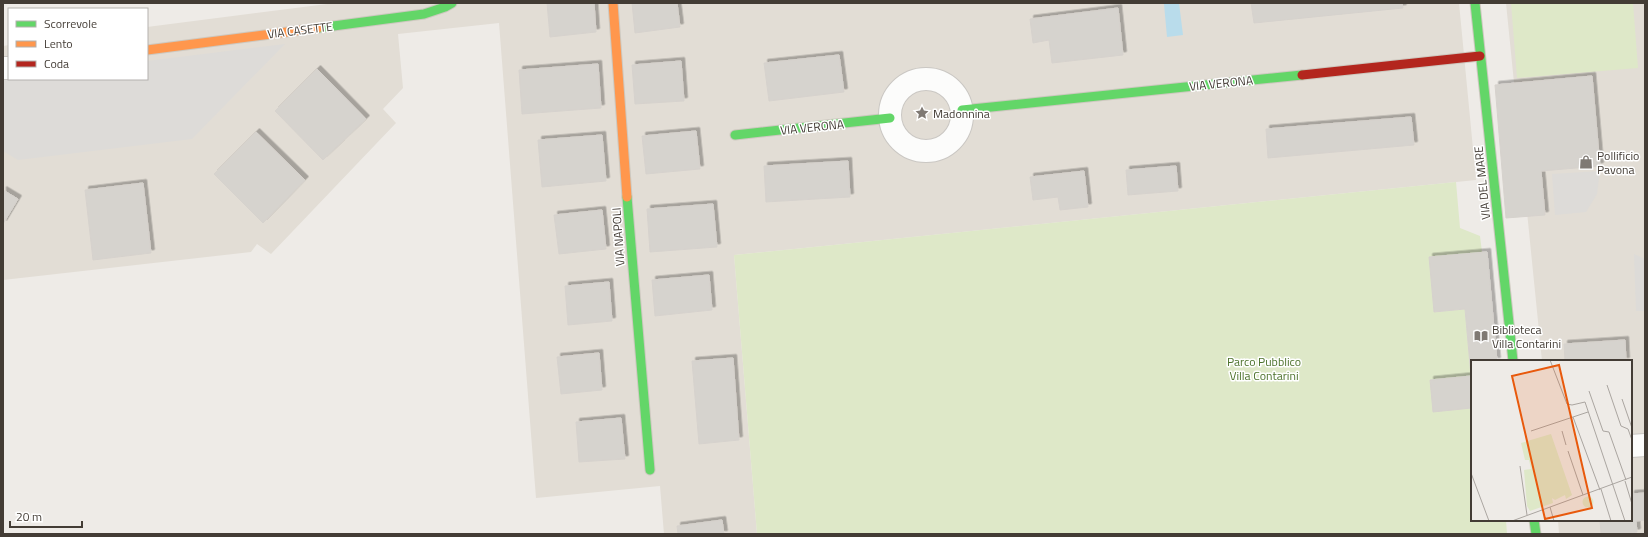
<svg xmlns="http://www.w3.org/2000/svg" width="1648" height="537" viewBox="0 0 1648 537" font-family="'Titillium Web',sans-serif">
	<style>
		.residential { fill: #e2ddd5 }
		.green { fill: #dee8c8 }
		.parking { fill: #dddbd8 }
		.water { fill: #b9dceb }
		.building { fill: #d6d3ce; stroke: #d6d2cd; filter: url(#shadow) }
		.lines { fill: none; stroke-linecap: round; stroke-linejoin: round }
		.street-casing { stroke: #cac7c3; stroke-width: 24 }
		.fast-casing { stroke: #cdc8bf; stroke-width: 11 }
		.slow-casing { stroke: #cdc8bf; stroke-width: 11 }
		.jam-casing { stroke: #cdc8bf; stroke-width: 11 }
		.street { stroke: #fcfcfb; stroke-width: 22 }
		.fast { stroke: #63d668; stroke-width: 9 }
		.slow { stroke: #ff974d; stroke-width: 9 }
		.jam { stroke: #b3261e; stroke-width: 9 }
		.labels { text-anchor: middle; dominant-baseline: central; stroke-width: 3; stroke-linejoin: round; paint-order: stroke }
		.street-label { font-size: 12px; fill: #433c35; stroke: #fff }
		.poi-label { font-size: 12px; fill: #433c35; stroke: #fff; text-anchor: start }
		.park-label { font-size: 12px; fill: #4c722b; stroke: #fff }
		.inset-road { fill: none; stroke: #aaa5a0; stroke-width: 1 }
		.view { fill: #e8590c; fill-opacity: 0.15; stroke: #e8590c; stroke-width: 2 }
		.inset-edge { fill: none; stroke: #433c35; stroke-width: 2 }
	</style>
	<defs>
		<filter id="shadow"><feDropShadow dx="3.5" dy="-3.5" stdDeviation="0" flood-color="#0004"/></filter>
	</defs>
	<rect width="100%" height="100%" fill="#eeebe7"/>
	<g class="residential">
		<polygon points="335,3 1459,3 1476,180 734,255 757,534 664,534 660,486 536,498 499,23 398,34 403,88 383,109 396,123 271,254 257,244 251,252 3,280 3,46 9,45 9,79 147,79 147,27"/>
		<polygon points="1506,3 1645,3 1645,534 1559,534 1558,520 1631,520 1631,361 1542,361"/>
	</g>
	<g class="green">
		<polygon points="1511,3 1633,3 1638,68 1517,78"/>
		<polygon points="1456,182 1460,228 1480,236 1482,252 1430,257 1435,312 1465,309 1471,376 1472,520 1506,520 1507,534 757,534 734,255"/>
	</g>
	<g class="parking">
		<polygon points="285,44 192,139 18,160 3,151 3,78 147,79 147,61"/>
		<polygon points="1600,171 1597,194 1586,212 1555,215 1552,174"/>
		<polygon points="1634,254 1645,259 1645,311 1636,311"/>
	</g>
	<polygon class="water" points="1179,3 1183,35 1167,37 1164,4"/>
	<g class="building">
		<polygon points="547,3 594,3 596,32 550,37"/>
		<polygon points="632,3 677,3 680,27 635,33"/>
		<polygon points="1251,3 1402,3 1403,8 1254,23"/>
		<polygon points="1118,8 1123,55 1052,63 1049,40 1033,43 1030,19"/>
		<polygon points="839,55 844,92 769,101 764,63"/>
		<polygon points="681,61 684,101 635,104 632,65"/>
		<polygon points="598,64 601,108 522,114 519,70"/>
		<polygon points="317,69 366,119 323,160 275,111"/>
		<polygon points="1592,76 1600,166 1541,171 1545,215 1506,218 1495,85"/>
		<polygon points="1411,117 1414,145 1268,158 1266,129"/>
		<polygon points="696,131 700,169 646,174 642,136"/>
		<polygon points="256,132 305,180 263,223 214,174"/>
		<polygon points="602,135 606,181 542,187 538,140"/>
		<polygon points="848,161 850,197 766,202 764,166"/>
		<polygon points="1176,166 1178,191 1128,195 1126,170"/>
		<polygon points="1084,171 1088,207 1060,210 1058,197 1033,200 1030,177"/>
		<polygon points="143,183 151,253 93,260 85,190"/>
		<polygon points="3,190 18,199 3,224"/>
		<polygon points="713,204 717,247 650,252 647,209"/>
		<polygon points="602,210 606,249 559,254 554,215"/>
		<polygon points="1487,252 1497,361 1472,361 1472,408 1433,412 1430,380 1471,376 1465,309 1434,312 1429,257"/>
		<polygon points="709,275 712,310 655,316 652,280"/>
		<polygon points="609,282 612,321 568,325 565,286"/>
		<polygon points="1625,340 1626,361 1565,361 1564,344"/>
		<polygon points="599,353 602,390 561,394 557,357"/>
		<polygon points="733,358 739,440 699,444 692,361"/>
		<polygon points="621,418 625,459 579,462 576,422"/>
		<polygon points="1645,493 1645,520 1636,521 1637,532 1627,534 1601,534 1600,520 1631,520 1631,494"/>
		<polygon points="722,520 724,534 678,534 677,526"/>
	</g>
	<g class="lines">
		<g class="street-casing">
			<g id="street">
				<polyline points="3,68 9,68"/>
				<circle cx="926" cy="115" r="36"/>
				<polyline points="1631,446 1645,445"/>
			</g>
		</g>
		<g class="fast-casing">
			<g id="fast">
				<polyline points="1475,3 1513,361"/>
				<polyline points="318,28 424,14 445,7 452,3"/>
				<polyline points="962,110 1302,75"/>
				<polyline points="735,135 890,118"/>
				<polyline points="627,197 650,470"/>
				<polyline points="1534,520 1536,534"/>
			</g>
		</g>
		<g class="slow-casing">
			<g id="slow">
				<polyline points="613,3 627,197"/>
				<polyline points="147,50 318,28"/>
			</g>
		</g>
		<g class="jam-casing">
			<polyline id="jam" points="1302,75 1480,56"/>
		</g>
		<use href="#street" class="street"/>
		<use href="#fast" class="fast"/>
		<use href="#slow" class="slow"/>
		<use href="#jam" class="jam"/>
	</g>
	<defs>
		<g id="sight-bare" transform="scale(1.08)"><path d="M0-6L1.8-2.2L6-1.7L2.9 1.2L3.7 5.4L0 3.3L-3.7 5.4L-2.9 1.2L-6-1.7L-1.8-2.2Z" fill="#7f7973" stroke="#fff" stroke-width="2.5" paint-order="stroke"/></g>
		<g id="shop-bare" transform="scale(1.08)"><path d="M-5-2.5h2.3a2.7 3.5 0 0 1 5.4 0H5L5.5 6h-11ZM-1.5-2.5h3a1.5 2.3 0 0 0-3 0Z" fill="#7f7973" stroke="#fff" stroke-width="2.5" paint-order="stroke"/></g>
		<g id="library-bare" transform="scale(1.08)"><path d="M-6-4Q-3-5.5-.7-3.5V5Q-3 3-6 4ZM6-4Q3-5.5 .7-3.5V5Q3 3 6 4Z" fill="#7f7973" stroke="#fff" stroke-width="2.5" paint-order="stroke"/></g>
	</defs>
	<g fill-rule="evenodd">
		<use href="#sight-bare" x="922" y="113"/>
		<use href="#shop-bare" x="1586" y="162"/>
		<use href="#library-bare" x="1481" y="336"/>
	</g>
	<g class="labels">
		<g class="street-label">
			<text transform="translate(300 30) rotate(-7)">VIA CASETTE</text>
			<text transform="translate(1221 83) rotate(-6)">VIA VERONA</text>
			<text transform="translate(812 127) rotate(-6)">VIA VERONA</text>
			<text transform="translate(1482 183) rotate(-96)">VIA DEL MARE</text>
			<text transform="translate(618 237) rotate(-94)">VIA NAPOLI</text>
		</g>
		<g class="poi-label">
			<text x="933" y="113">Madonnina</text>
			<text x="1597" y="155">Pollificio<tspan x="1597" dy="14">Pavona</tspan></text>
			<text x="1492" y="329">Biblioteca<tspan x="1492" dy="14">Villa Contarini</tspan></text>
		</g>
		<g class="park-label">
			<text x="1264" y="361">Parco Pubblico<tspan x="1264" dy="14">Villa Contarini</tspan></text>
		</g>
	</g>
	<g transform="translate(1471 360)">
		<rect width="161" height="161" fill="#eeebe7"/>
		<path d="M80,74L101,135L95,139L94,135L84,140L81,138L82,143L59,151L56,146L53,110L60,109L58,100H54L50,83ZM111.5 142a5.5 5.5 0 1 1 11 0a5.5 5.5 0 1 1-11 0Z" fill="#dee8c8"/>
		<path class="inset-road" d="M79,0L96,44L101,45L114,42L154,161M136,25L150,66L157,69L161,80M118,31L132,71L138,72L155,120M151,39L161,68M102,57L129,130M60,71L117,52M91,71L95,85M97,91L112,135M49,106L56,155M0,113L18,161M154,121L161,144M130,129L140,161M79,147L83,161M41,161L161,117"/>
		<path class="view" d="M88,5L121,148L74,159L41,16Z"/>
		<rect width="161" height="161" class="inset-edge"/>
	</g>
	<rect width="1648" height="537" fill="none" stroke="#433c35" stroke-width="8"/>
	<rect x="8" y="8" width="140" height="72" fill="#ffffff" stroke="#b4b1ae"/>
	<rect x="16" y="21" width="20" height="6" fill="#63d668" stroke="#b4b1ae"/>
	<text x="44" y="28" font-size="12" fill="#433c35">Scorrevole</text>
	<rect x="16" y="41" width="20" height="6" fill="#ff974d" stroke="#b4b1ae"/>
	<text x="44" y="48" font-size="12" fill="#433c35">Lento</text>
	<rect x="16" y="61" width="20" height="6" fill="#b3261e" stroke="#b4b1ae"/>
	<text x="44" y="68" font-size="12" fill="#433c35">Coda</text>
	<path d="M10 521v6h72v-6" fill="none" stroke="#433c35" stroke-width="2"/>
	<text x="16" y="521" font-size="12" fill="#433c35" stroke="#ffffff" stroke-width="3" paint-order="stroke">20 m</text>
</svg>
